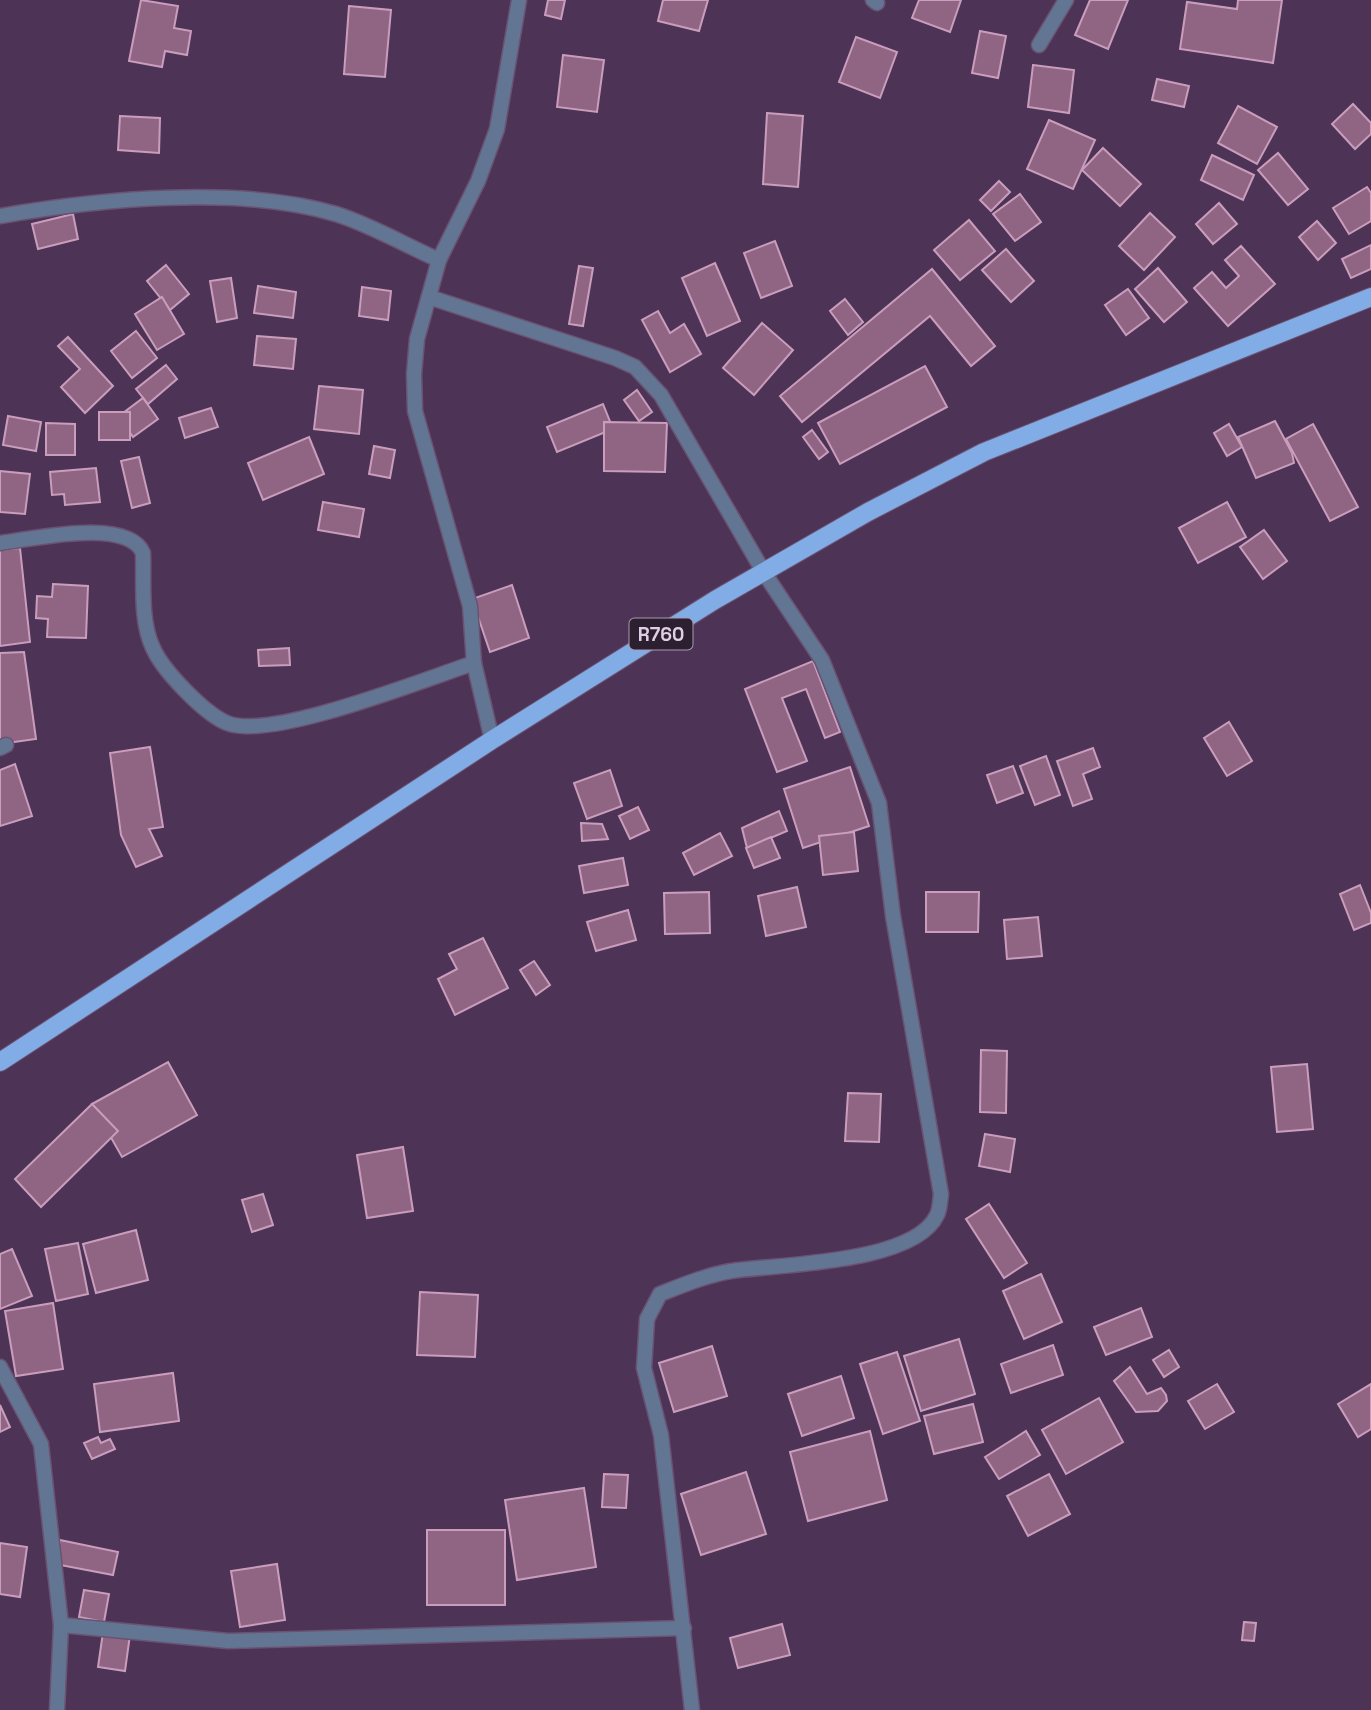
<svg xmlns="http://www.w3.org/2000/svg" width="1371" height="1710" viewBox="0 0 1371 1710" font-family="'Space Grotesk',sans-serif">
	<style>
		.building { fill: #8f6583; stroke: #ca9dbd; stroke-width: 2 }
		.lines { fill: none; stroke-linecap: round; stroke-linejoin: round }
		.minor-casing { stroke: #6a5272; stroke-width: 17 }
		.primary-casing { stroke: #6a5272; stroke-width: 20 }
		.minor { stroke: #627693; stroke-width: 14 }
		.primary { stroke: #82ace6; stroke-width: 18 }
		.labels { text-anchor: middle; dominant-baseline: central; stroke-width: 5; stroke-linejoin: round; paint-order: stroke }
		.shield { fill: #2c2030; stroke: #a99aae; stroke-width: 2 }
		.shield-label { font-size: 19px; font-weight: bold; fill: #decfe4 }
	</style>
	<rect width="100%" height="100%" fill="#4d3356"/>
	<g class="building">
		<polygon points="141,0 178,6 174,28 191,31 187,55 165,51 162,67 129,61"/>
		<polygon points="548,0 565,0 561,19 545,15"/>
		<polygon points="663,0 708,0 699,31 658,21"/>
		<polygon points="919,0 961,0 950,32 912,18"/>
		<polygon points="1090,0 1128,0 1108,49 1075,35"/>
		<polygon points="1238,0 1282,0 1273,63 1180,49 1187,2 1237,9"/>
		<polygon points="349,6 391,10 385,77 344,74"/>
		<polygon points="980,31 1006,36 998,78 972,73"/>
		<polygon points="856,37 897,52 880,98 839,82"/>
		<polygon points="563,55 604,60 597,112 557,107"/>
		<polygon points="1033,65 1074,70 1069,113 1028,107"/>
		<polygon points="1157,79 1189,86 1184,107 1152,100"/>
		<polygon points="1353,104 1371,123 1371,134 1355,149 1332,124"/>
		<polygon points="1238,106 1277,127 1257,164 1218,143"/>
		<polygon points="767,113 803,116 798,187 763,184"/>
		<polygon points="120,116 160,118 159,153 118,150"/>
		<polygon points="1049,120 1095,140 1073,189 1027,169"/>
		<polygon points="1103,148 1141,184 1120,206 1082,170"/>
		<polygon points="1278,153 1308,189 1288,205 1258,170"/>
		<polygon points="1212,155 1254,175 1243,200 1201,180"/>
		<polygon points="999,181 1010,192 991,211 980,200"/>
		<polygon points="1367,187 1371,193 1371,221 1349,234 1333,208"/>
		<polygon points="1020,194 1041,222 1015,241 993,214"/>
		<polygon points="1219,203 1237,224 1213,244 1196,224"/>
		<polygon points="1150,213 1175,237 1144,270 1119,246"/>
		<polygon points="73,214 78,239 38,249 32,224"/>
		<polygon points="969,220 995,251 960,280 934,250"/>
		<polygon points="1317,221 1336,243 1318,260 1299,237"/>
		<polygon points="775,241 792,286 761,298 744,253"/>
		<polygon points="1371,245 1371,269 1351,278 1342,259"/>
		<polygon points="1241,246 1275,284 1228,326 1194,288 1212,272 1226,288 1239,276 1225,260"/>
		<polygon points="1006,249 1034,281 1011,302 982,270"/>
		<polygon points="715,263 740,321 707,336 682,278"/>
		<polygon points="166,265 189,294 170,310 147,281"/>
		<polygon points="579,266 593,268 583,326 569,324"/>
		<polygon points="1158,268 1187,302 1164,322 1135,289"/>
		<polygon points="932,269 995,346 971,366 930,316 802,422 780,396"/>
		<polygon points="231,278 237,318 217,322 210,281"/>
		<polygon points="258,286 296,292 293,318 254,313"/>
		<polygon points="362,287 391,291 388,320 359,316"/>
		<polygon points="1128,289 1149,318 1126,335 1105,305"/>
		<polygon points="162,297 184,334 157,350 135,314"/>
		<polygon points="845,299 863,322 848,335 830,311"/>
		<polygon points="658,311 670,333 684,324 701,354 670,372 642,320"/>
		<polygon points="762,323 793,350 754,395 723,368"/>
		<polygon points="136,331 157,358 132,378 111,351"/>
		<polygon points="257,336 296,339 293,369 254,365"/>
		<polygon points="68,337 113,386 85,413 61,387 80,369 58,346"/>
		<polygon points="166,365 177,379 148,404 136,389"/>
		<polygon points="925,366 947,407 840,464 818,423"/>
		<polygon points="319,386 363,390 359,434 314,429"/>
		<polygon points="637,390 652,412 639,421 624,400"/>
		<polygon points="143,398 158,419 133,437 119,416"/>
		<polygon points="603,404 613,429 557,452 547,427"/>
		<polygon points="211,408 218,427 185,438 179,418"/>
		<rect x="99" y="412" width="31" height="28"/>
		<polygon points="8,416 41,422 36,451 3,445"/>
		<polygon points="1275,421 1292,453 1294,463 1256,478 1238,437"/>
		<polygon points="604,422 667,423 665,472 604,471"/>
		<polygon points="46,423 75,424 75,455 46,455"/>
		<polygon points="1229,424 1242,447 1227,456 1214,433"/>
		<polygon points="1313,424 1358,507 1330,521 1286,439"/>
		<polygon points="812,430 828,452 819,459 803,437"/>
		<polygon points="309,437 324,474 263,500 248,463"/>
		<polygon points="374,446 395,450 390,478 369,474"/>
		<polygon points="139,457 150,503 132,508 121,461"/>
		<polygon points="96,468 100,502 65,505 64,494 52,495 50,472"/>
		<polygon points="0,471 30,474 25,514 0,512"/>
		<polygon points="323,502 364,509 359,537 318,530"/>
		<polygon points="1227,502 1246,537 1198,563 1179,528"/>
		<polygon points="1264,530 1287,561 1263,579 1240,547"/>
		<polygon points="20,548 30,642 0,646 0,550"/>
		<polygon points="53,584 88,586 86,638 47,637 48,619 36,618 37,596 52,597"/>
		<polygon points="512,585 529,638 490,652 472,599"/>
		<polygon points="289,648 290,665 259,666 258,650"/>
		<polygon points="24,652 36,739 0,744 0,653"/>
		<polygon points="813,661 840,732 825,738 806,689 782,698 807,761 777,772 745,689"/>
		<polygon points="1229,722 1252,761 1227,776 1204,738"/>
		<polygon points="150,747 163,827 149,829 162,856 136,867 121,835 110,753"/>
		<polygon points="1093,748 1100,767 1083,774 1092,799 1073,806 1057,761"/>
		<polygon points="1046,756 1060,795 1035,805 1020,766"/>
		<polygon points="15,764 32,816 0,826 0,770"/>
		<polygon points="1013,766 1023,793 997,803 987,775"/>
		<polygon points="850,767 869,826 803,848 784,789"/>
		<polygon points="610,770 622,806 587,819 574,783"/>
		<polygon points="638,807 649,830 630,839 619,816"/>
		<polygon points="779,811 787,831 747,848 742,828"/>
		<polygon points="581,823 602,824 608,839 582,841"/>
		<polygon points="854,832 858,871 823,875 819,836"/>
		<polygon points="720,833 732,856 694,875 683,853"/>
		<polygon points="771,837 780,858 754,868 746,848"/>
		<polygon points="623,858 628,885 584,893 579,866"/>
		<polygon points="1360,885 1371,913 1371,923 1354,930 1340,894"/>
		<polygon points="797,887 806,927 766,936 758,896"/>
		<polygon points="709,892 710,933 665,934 664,893"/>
		<polygon points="926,892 979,892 978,932 926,932"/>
		<polygon points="628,910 636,940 596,951 587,922"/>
		<polygon points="1038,917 1042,956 1007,959 1004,920"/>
		<polygon points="483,938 508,988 455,1015 438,979 457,969 449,954"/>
		<polygon points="534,961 550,985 536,995 520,970"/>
		<polygon points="981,1050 1007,1051 1006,1113 980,1112"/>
		<polygon points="168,1062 197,1115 122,1157 92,1104"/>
		<polygon points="1307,1064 1313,1129 1277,1132 1271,1067"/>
		<polygon points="848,1093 881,1094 879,1142 845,1141"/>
		<polygon points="92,1104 118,1131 41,1207 15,1179"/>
		<polygon points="985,1134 1015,1139 1010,1172 979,1166"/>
		<polygon points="403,1147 413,1211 367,1218 357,1155"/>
		<polygon points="263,1194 273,1225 252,1232 242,1200"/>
		<polygon points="989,1204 1027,1263 1004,1278 966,1219"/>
		<polygon points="136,1230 148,1280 96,1293 83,1244"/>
		<polygon points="78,1243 88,1294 56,1301 45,1249"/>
		<polygon points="12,1249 32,1296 0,1309 0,1254"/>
		<polygon points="1041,1274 1062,1322 1024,1339 1003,1291"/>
		<polygon points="420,1292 478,1295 475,1357 417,1355"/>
		<polygon points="53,1303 63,1369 16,1376 5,1311"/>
		<polygon points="1141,1308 1152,1337 1106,1355 1094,1327"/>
		<polygon points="959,1339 975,1394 921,1411 904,1356"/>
		<polygon points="1053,1345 1063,1375 1011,1393 1001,1364"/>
		<polygon points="712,1346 727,1396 674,1412 659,1363"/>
		<polygon points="1169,1350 1179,1367 1164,1377 1153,1360"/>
		<polygon points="897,1352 920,1421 883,1434 860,1364"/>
		<polygon points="1130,1367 1147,1394 1161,1388 1166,1395 1167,1401 1158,1411 1136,1412 1114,1381"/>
		<polygon points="173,1373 179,1421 100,1432 94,1384"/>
		<polygon points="841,1376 854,1418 802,1436 788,1394"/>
		<polygon points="1217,1384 1234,1412 1205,1429 1188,1401"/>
		<polygon points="1371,1384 1371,1429 1358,1437 1338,1404"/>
		<polygon points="1099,1398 1123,1442 1066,1474 1042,1430"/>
		<polygon points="973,1404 983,1442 934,1454 924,1416"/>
		<polygon points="0,1405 10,1427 0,1432"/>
		<polygon points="870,1431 887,1500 808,1521 790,1452"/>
		<polygon points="1026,1431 1040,1455 999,1479 985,1457"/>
		<polygon points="98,1437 101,1443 110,1439 115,1449 92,1459 84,1443"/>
		<polygon points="746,1472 766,1534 701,1555 681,1494"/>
		<polygon points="604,1474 628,1475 626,1508 602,1507"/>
		<polygon points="1049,1474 1070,1514 1028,1536 1007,1496"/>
		<polygon points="584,1488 596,1567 517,1580 505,1500"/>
		<rect x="427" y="1530" width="78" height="75"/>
		<polygon points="60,1540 118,1552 113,1575 55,1564"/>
		<polygon points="0,1543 27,1547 20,1597 0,1594"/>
		<polygon points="277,1564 285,1620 240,1627 231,1571"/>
		<polygon points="84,1590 109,1594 104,1622 79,1617"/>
		<polygon points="1244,1622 1256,1623 1254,1641 1242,1640"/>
		<polygon points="782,1624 790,1655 738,1668 730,1638"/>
		<polygon points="103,1632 130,1635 125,1671 98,1667"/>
	</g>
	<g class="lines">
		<g class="minor-casing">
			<g id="minor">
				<polyline points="873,0 877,3"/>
				<polyline points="1039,45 1066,0"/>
				<path d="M0,216C99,199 239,185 336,214C371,225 405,245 439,260"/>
				<path d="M429,297L615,358L635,367L661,395L763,571L822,660L879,803L893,916L941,1194C940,1201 940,1209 937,1215C914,1264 779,1264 731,1271C707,1275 683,1285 660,1294L647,1319L644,1368L661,1435L692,1710"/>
				<path d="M0,543C33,539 128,517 143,553C144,583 140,621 153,648C163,671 205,714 227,723C270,741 425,679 474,663"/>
				<polyline points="492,740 474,663 470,606 415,411 414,374 417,339 439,260 478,181 497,129 519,0"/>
				<polyline points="0,748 6,745"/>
				<polyline points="0,1367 41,1444 61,1625 57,1710"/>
				<polyline points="61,1625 228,1641 684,1628"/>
			</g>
		</g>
		<g class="primary-casing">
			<polyline id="primary" points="0,1062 492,740 715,600 868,512 984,452 1371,297"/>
		</g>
		<use href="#minor" class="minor"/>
		<use href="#primary" class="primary"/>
	</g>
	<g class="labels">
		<rect class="shield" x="629.5" y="618.5" width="63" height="31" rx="5"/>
		<g class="shield-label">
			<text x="661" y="634">R760</text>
		</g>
	</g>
</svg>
